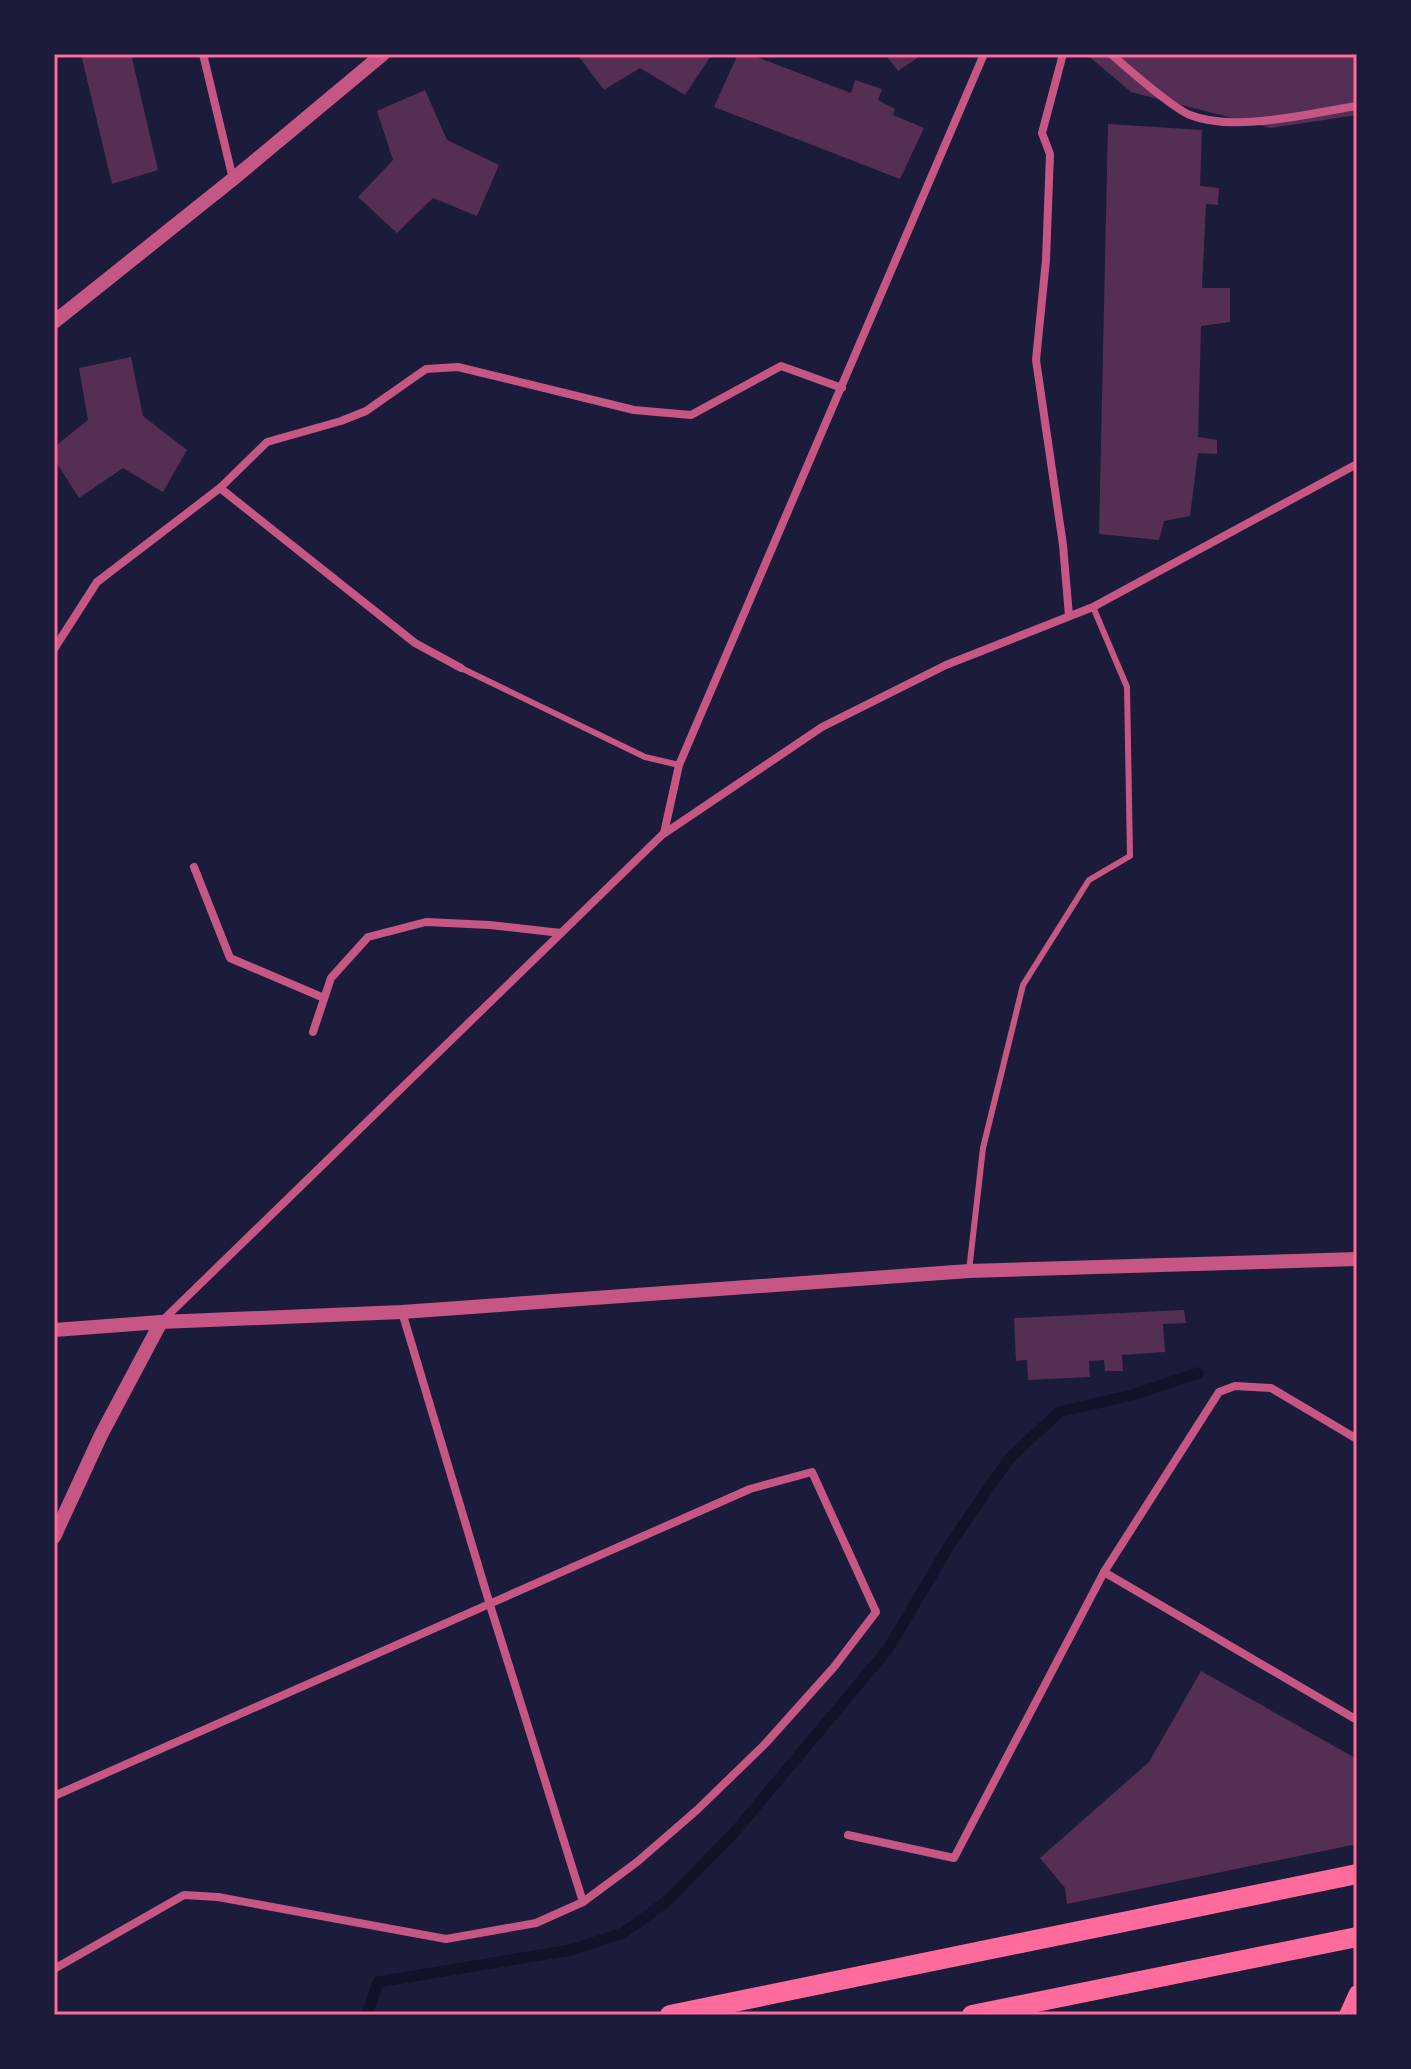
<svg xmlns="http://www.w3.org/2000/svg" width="1411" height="2069" viewBox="0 0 1411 2069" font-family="'Work Sans',sans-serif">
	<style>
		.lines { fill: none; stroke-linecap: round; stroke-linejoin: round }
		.stream { stroke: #12122b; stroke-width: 11 }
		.building { fill: #542f53 }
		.service { stroke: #c65784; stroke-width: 6 }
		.minor { stroke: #c65784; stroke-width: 8 }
		.tertiary { stroke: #c65784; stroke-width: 14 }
		.secondary { stroke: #ff6b9d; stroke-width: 16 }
		.primary { stroke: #ff6b9d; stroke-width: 20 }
		.neatline { fill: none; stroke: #ff6b9d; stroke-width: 3 }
	</style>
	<rect width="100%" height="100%" fill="#1b1b3a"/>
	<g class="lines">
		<polyline class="stream" points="367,2015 378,1982 571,1950 623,1933 666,1902 733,1834 888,1649 952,1541 1009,1459 1059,1412 1132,1395 1198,1373"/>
	</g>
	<g class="building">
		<polygon points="81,54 131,54 158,170 112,184"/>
		<polygon points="577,54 712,54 685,95 640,68 604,90"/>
		<polygon points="738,54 749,54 851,93 855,80 882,89 878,100 895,109 893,115 924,128 900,179 714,107"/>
		<polygon points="885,54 923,54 898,71"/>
		<polygon points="1086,54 1357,54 1357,115 1271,128 1131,92"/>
		<polygon points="425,90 447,140 499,165 477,216 433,198 397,233 358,197 393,160 377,111"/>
		<polygon points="1108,124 1202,130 1200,186 1219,188 1218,205 1206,204 1202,288 1230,288 1230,322 1201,326 1198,437 1217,440 1217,454 1198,453 1190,516 1164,521 1159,540 1099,534"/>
		<polygon points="131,357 143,416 187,450 163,492 123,468 79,498 54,459 54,447 88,420 79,368"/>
		<polygon points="1184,1310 1186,1323 1163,1324 1165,1352 1122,1355 1123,1371 1105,1371 1104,1360 1089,1361 1090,1377 1028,1380 1027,1360 1016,1361 1014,1318"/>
		<polygon points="1201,1671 1357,1759 1357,1844 1067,1904 1065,1888 1040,1858 1149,1762"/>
	</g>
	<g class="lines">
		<g class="service">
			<polyline points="461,668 645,757 679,765"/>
			<polyline points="969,1271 983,1148 1023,985 1089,880 1130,856 1127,687 1093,607"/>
		</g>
		<g class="minor">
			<polyline points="203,54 233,179"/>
			<polyline points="1063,54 1042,133 1050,154 1046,260 1036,360 1063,545 1069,616"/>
			<path d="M1111,54C1128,69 1171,107 1190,115C1235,133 1310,113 1357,106"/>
			<polyline points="220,488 415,643 461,668"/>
			<polyline points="54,649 97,582 220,488 267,442 341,421 366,411 426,369 458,367 634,410 691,415 781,366 842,388"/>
			<polyline points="665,833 822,727 946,665 1093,607 1357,464"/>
			<polyline points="194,867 230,958 324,998"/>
			<polyline points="313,1032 331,978 368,937 426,922 490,925 561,933"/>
			<polyline points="402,1312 490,1605 583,1902"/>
			<polyline points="162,1321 664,833 679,765 984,54"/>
			<polyline points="1104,1572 1357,1720"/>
			<polyline points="54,1796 750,1489 812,1472 876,1612 834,1667 765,1744 697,1810 637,1862 583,1902 536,1923 446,1939 218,1897 184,1895 54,1969"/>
			<polyline points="848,1835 954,1858 1104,1572 1219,1392 1235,1386 1271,1388 1357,1439"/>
		</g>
		<g class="tertiary">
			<polyline points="54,322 233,179 383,54"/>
			<polyline points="54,1330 161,1322 402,1312 969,1271 1357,1259"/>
			<polyline points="54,1537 101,1435 161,1322"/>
		</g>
		<polyline class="secondary" points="1347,2015 1357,1993"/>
		<g class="primary">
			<polyline points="670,2015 1357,1874"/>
			<polyline points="972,2015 1357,1937"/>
		</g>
	</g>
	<rect width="1411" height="2069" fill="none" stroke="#1b1b3a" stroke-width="112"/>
	<rect x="56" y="56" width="1299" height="1957" class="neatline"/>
</svg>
